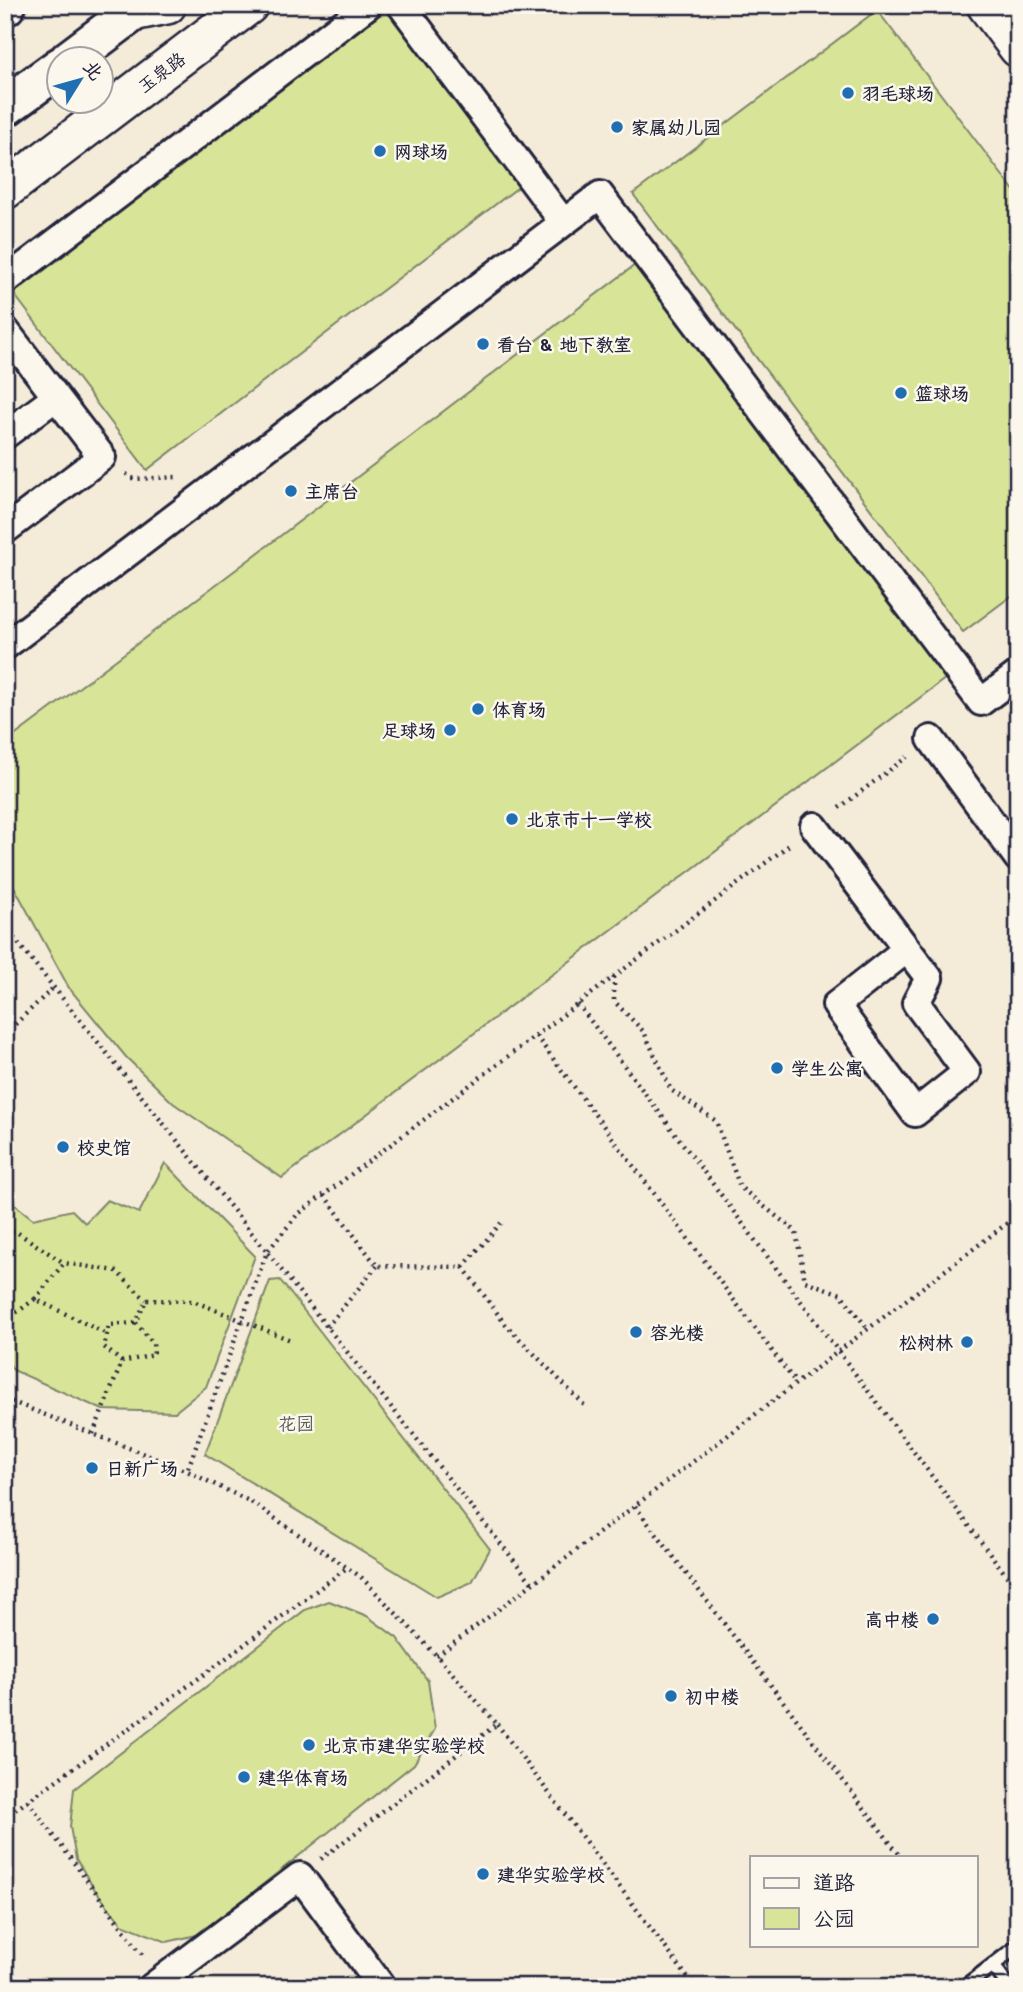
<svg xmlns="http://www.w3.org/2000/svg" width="1023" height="1992" viewBox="0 0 1023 1992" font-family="Mali,'LXGW WenKai TC',sans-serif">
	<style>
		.green { fill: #d8e598; stroke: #7d846a; stroke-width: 2 }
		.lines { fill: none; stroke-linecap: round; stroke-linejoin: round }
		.lane-casing { stroke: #22223b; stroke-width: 18 }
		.street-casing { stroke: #22223b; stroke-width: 32 }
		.secondary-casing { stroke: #22223b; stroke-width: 42 }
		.primary-casing { stroke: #22223b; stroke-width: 44 }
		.path { stroke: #22223b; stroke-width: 4.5; stroke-dasharray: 2 5; stroke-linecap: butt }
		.lane { stroke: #fbf7ec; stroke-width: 12 }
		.street { stroke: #fbf7ec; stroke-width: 26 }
		.secondary { stroke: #fbf7ec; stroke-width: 37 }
		.primary { stroke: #fbf7ec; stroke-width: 38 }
		.poi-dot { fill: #1f6fb2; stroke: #fbf7ec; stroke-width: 2.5 }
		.labels { text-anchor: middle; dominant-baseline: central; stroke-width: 5; stroke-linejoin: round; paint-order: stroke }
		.street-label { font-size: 18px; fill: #22223b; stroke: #fbf7ec }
		.poi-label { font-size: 18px; font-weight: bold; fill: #22223b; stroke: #fbf7ec; text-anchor: start }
		.park-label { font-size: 18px; fill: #505352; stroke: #fbf7ec }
	</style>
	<rect width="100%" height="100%" fill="#f4ecd9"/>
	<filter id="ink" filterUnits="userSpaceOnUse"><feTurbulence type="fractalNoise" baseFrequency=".0143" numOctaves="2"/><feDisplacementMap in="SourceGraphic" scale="14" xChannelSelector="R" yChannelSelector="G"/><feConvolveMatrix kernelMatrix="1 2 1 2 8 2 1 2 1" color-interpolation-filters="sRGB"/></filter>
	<g filter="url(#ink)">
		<g class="green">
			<polygon points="387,7 521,185 147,470 11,290"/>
			<polygon points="877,10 1018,196 1018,591 963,632 633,194"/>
			<polygon points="635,265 950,675 282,1178 173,1103 126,1057 69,988 5,870 5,743 250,559"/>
			<polygon points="165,1163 255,1256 206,1387 175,1412 103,1410 13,1370 5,1357 5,1197 33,1219 72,1210 85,1223 107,1200 139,1213"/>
			<polygon points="280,1280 490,1549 472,1582 437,1597 205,1454 270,1281"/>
			<polygon points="329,1601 367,1616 397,1638 428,1681 435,1729 414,1764 201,1934 167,1942 122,1924 95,1890 76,1859 70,1827 74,1789 305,1610"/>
		</g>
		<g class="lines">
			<g class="lane-casing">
				<g id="lane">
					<polyline points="993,1965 1009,1987"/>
					<polyline points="964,1987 1018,1946"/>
				</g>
			</g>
			<g class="street-casing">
				<g id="street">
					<polyline points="401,5 563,222"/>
					<polyline points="5,281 368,5"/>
					<polyline points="5,330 102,457 5,530"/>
					<polyline points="5,435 55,398"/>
					<polyline points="5,646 600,195 981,702 1018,674"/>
					<polyline points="931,739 1018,858"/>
					<polyline points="814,826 907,949 836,1005 915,1113 967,1072 916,1003 929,978 907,949"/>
					<polyline points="152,1987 300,1876 382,1987"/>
				</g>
			</g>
			<g class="secondary-casing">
				<g id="secondary">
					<polyline points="986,5 1018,48"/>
					<polyline points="133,12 167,5"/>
					<polyline points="5,190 249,5"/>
				</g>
			</g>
			<g class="primary-casing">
				<g id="primary">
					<polyline points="5,6 6,5"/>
					<polyline points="69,60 142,5"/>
					<polyline points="5,107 60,67"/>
				</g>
			</g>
			<g class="path">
				<polyline points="126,474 134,479 178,477"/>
				<polyline points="839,808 907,757"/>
				<polyline points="5,927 267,1252 297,1215 792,843"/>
				<polyline points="614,977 614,1001 644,1032 671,1090 716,1121 740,1187 796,1232 805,1281 841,1294 868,1329"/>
				<polyline points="578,1004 1018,1591"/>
				<polyline points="5,1034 53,988"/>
				<polyline points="536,1036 796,1383"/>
				<polyline points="324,1195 377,1266 463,1267 501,1223"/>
				<polyline points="5,1233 15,1231 64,1263"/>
				<polyline points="463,1267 506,1325 585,1406"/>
				<polyline points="35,1299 64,1263 116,1271 146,1300"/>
				<polyline points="5,1321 35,1299 107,1334"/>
				<polyline points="327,1327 377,1266"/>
				<polyline points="122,1362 104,1347 109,1325 136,1323"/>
				<polyline points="5,1399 187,1471"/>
				<polyline points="93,1434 122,1362 154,1355 153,1343 136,1323 146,1300 193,1301 293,1341"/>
				<polyline points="635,1506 901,1857"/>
				<polyline points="437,1656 1018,1215"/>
				<polyline points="497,1724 695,1987"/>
				<polyline points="28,1801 144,1957"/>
				<polyline points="5,1811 8,1815 217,1665 348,1567"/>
				<polyline points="321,1859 497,1724 437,1656 361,1577 251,1502 187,1471 267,1252 533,1584"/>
				<polyline points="932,1987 943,1979"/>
			</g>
			<use href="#lane" class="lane"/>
			<use href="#street" class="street"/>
			<use href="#secondary" class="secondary"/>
			<use href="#primary" class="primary"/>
		</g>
	</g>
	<g class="poi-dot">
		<circle cx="848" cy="93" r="7"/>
		<circle cx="617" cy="127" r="7"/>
		<circle cx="380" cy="151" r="7"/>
		<circle cx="483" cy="344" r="7"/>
		<circle cx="901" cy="393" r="7"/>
		<circle cx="291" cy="491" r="7"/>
		<circle cx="478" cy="709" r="7"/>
		<circle cx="450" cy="730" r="7"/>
		<circle cx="512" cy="819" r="7"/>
		<circle cx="777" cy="1068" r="7"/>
		<circle cx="63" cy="1147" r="7"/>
		<circle cx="636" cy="1332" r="7"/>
		<circle cx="967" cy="1342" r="7"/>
		<circle cx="92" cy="1468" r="7"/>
		<circle cx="933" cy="1619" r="7"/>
		<circle cx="671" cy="1696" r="7"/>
		<circle cx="309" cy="1745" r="7"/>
		<circle cx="244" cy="1777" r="7"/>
		<circle cx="483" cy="1874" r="7"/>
	</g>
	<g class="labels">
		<g class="street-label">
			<text transform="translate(161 72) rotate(-37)">玉泉路</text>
		</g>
		<g class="poi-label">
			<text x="862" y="93">羽毛球场</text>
			<text x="631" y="127">家属幼儿园</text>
			<text x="394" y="151">网球场</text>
			<text x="497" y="344">看台 &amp; 地下教室</text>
			<text x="915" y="393">篮球场</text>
			<text x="305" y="491">主席台</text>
			<text x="492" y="709">体育场</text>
			<text x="436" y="730" text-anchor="end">足球场</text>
			<text x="526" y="819">北京市十一学校</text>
			<text x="791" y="1068">学生公寓</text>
			<text x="77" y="1147">校史馆</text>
			<text x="650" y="1332">容光楼</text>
			<text x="953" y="1342" text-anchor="end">松树林</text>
			<text x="106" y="1468">日新广场</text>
			<text x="919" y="1619" text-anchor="end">高中楼</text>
			<text x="685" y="1696">初中楼</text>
			<text x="323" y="1745">北京市建华实验学校</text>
			<text x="258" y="1777">建华体育场</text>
			<text x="497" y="1874">建华实验学校</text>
		</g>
		<g class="park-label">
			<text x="296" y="1423">花园</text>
		</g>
	</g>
	<rect width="1023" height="1992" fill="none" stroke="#fbf7ec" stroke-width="28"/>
	<rect x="14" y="14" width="995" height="1964" fill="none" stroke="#22223b" stroke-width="2.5" filter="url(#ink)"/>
	<rect x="750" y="1856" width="228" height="91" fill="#fbf7ec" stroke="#a4a2a5" stroke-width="2"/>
	<rect x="764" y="1878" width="35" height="10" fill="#fbf7ec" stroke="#a4a2a5" stroke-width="2"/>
	<text x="813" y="1890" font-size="21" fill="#22223b">道路</text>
	<rect x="764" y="1908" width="35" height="21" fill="#d8e598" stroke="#a4a2a5" stroke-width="2"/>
	<text x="813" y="1926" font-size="21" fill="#22223b">公园</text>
	<g transform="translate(80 80) rotate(53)"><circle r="33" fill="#fbf7ec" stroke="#a4a2a5" stroke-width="2"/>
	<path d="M0-5L12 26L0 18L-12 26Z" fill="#1f6fb2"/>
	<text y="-10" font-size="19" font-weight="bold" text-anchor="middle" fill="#22223b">北</text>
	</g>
</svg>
